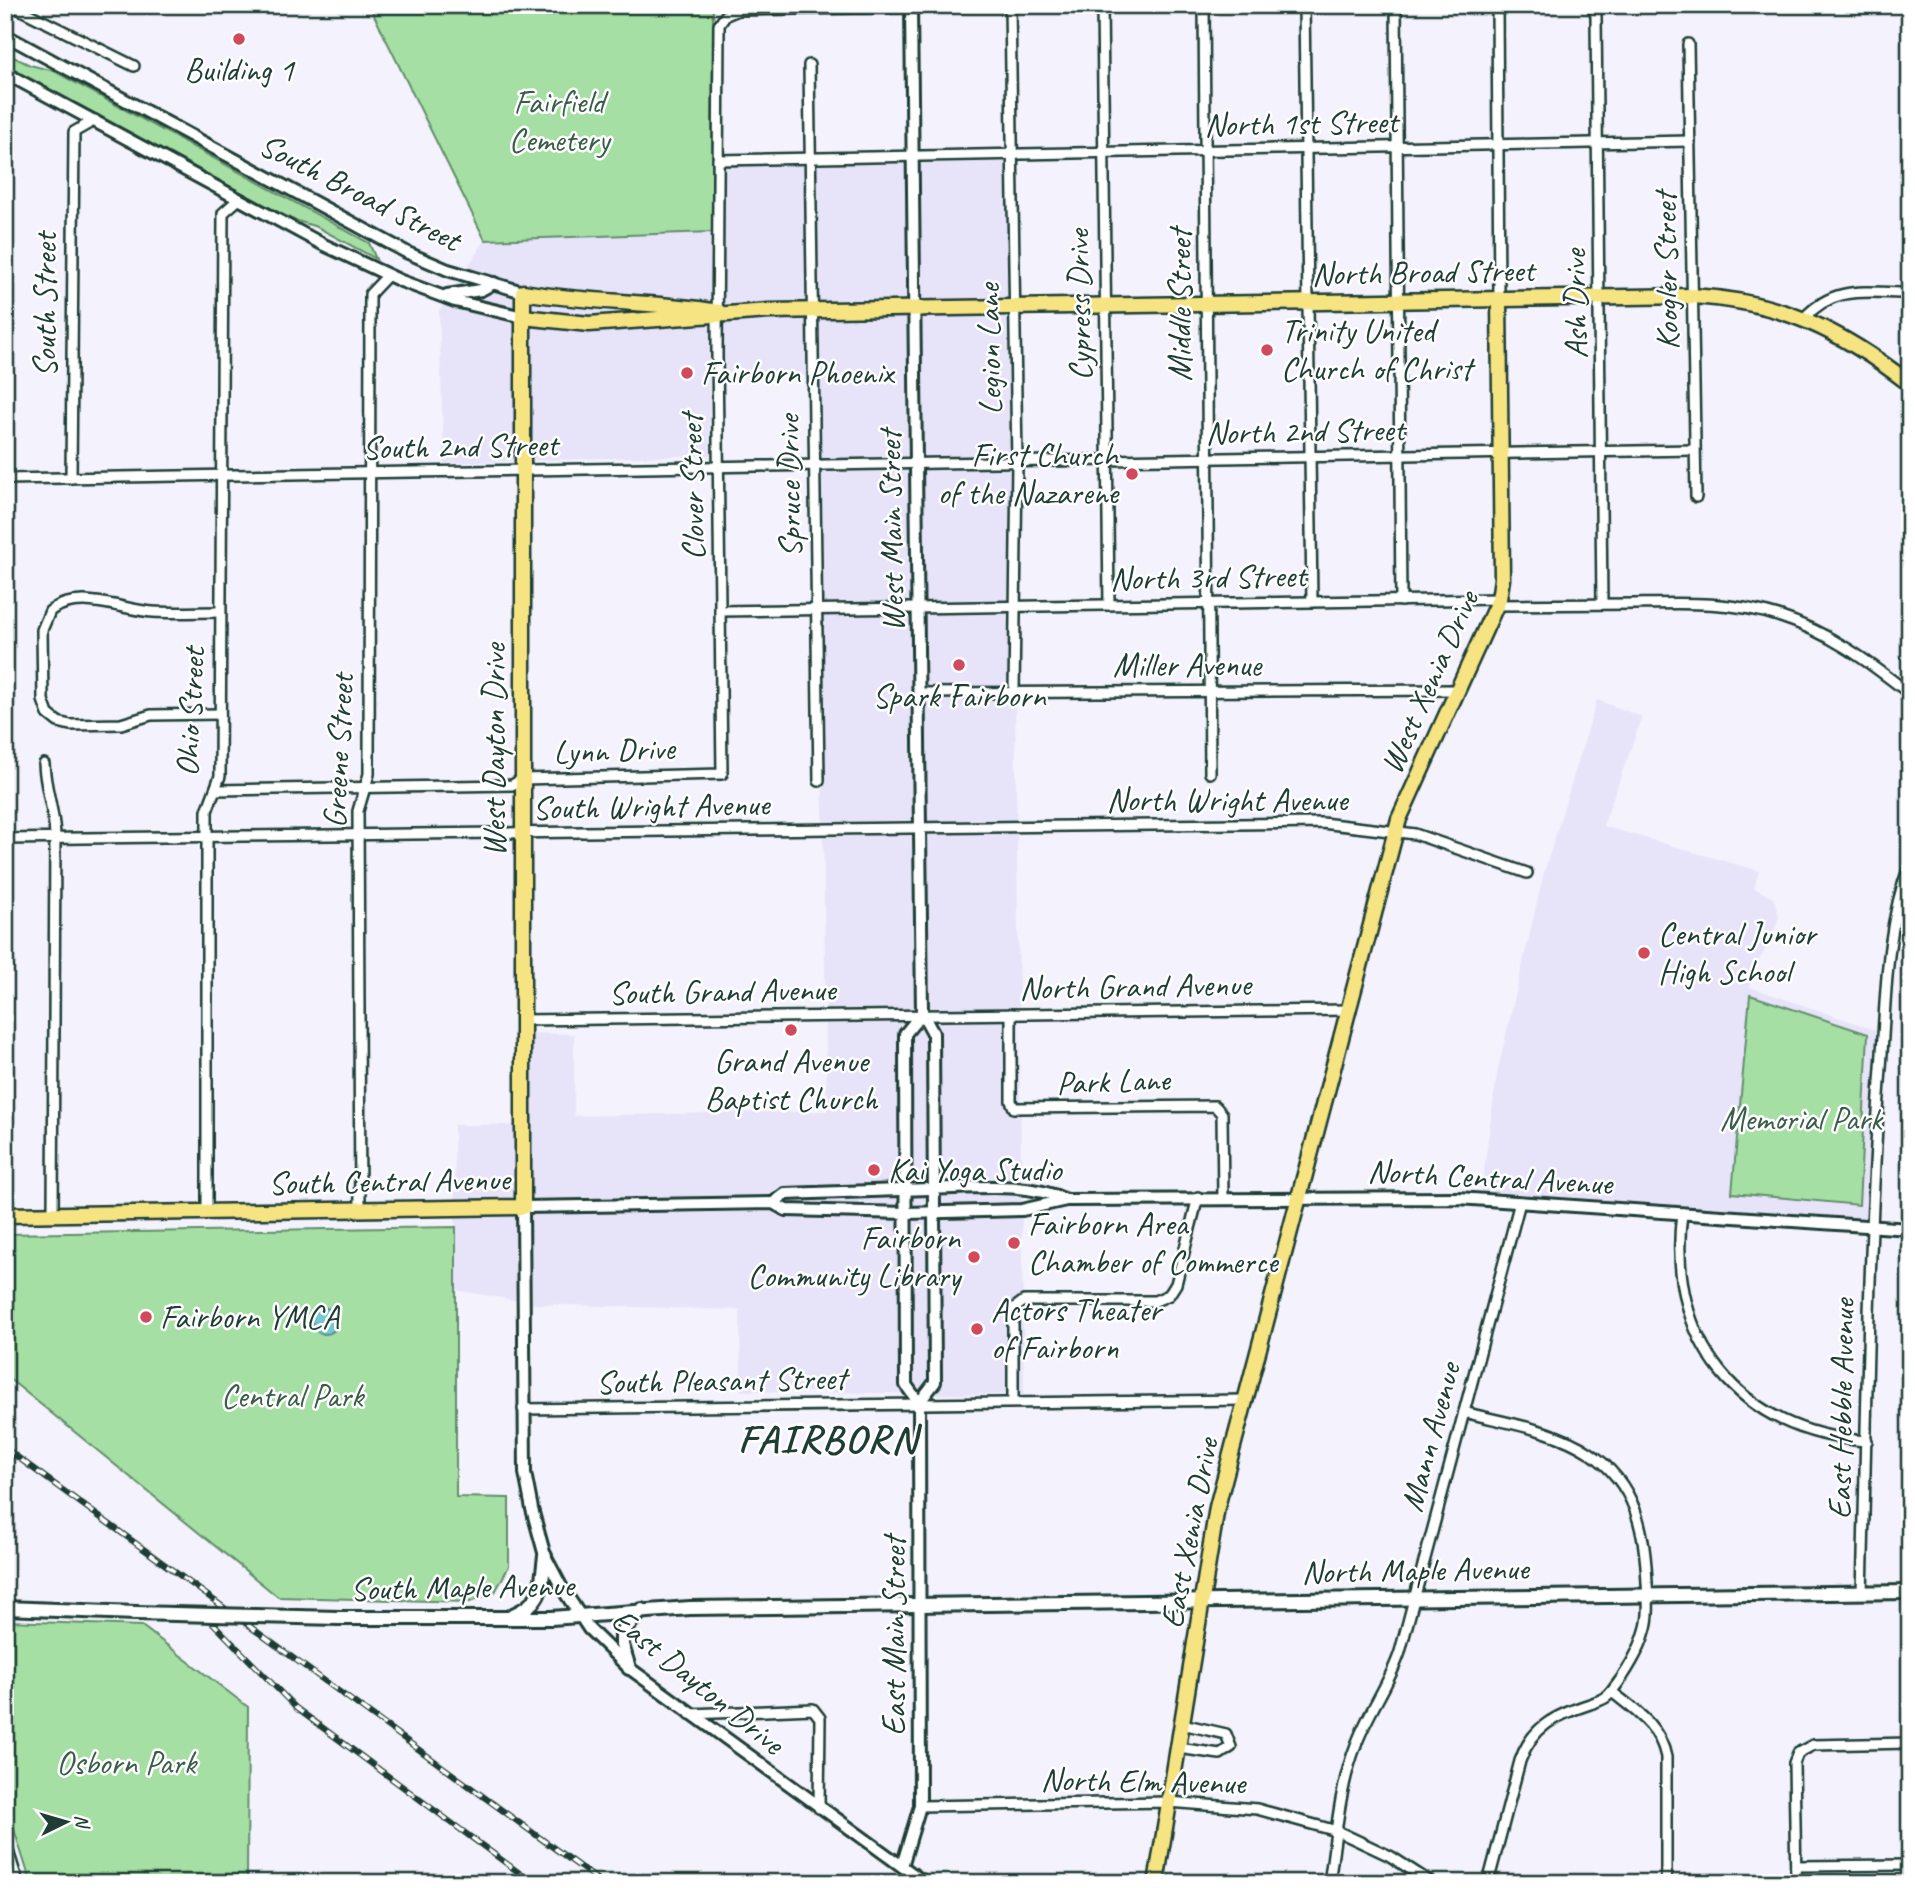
<svg xmlns="http://www.w3.org/2000/svg" width="1915" height="1888" viewBox="0 0 1915 1888" font-family="Caveat,sans-serif">
	<style>
		.built { fill: #e7e3f9 }
		.green { fill: #a6dfa3; stroke: #628e6c; stroke-width: 2 }
		.water { fill: #78c8d3; stroke: #549093; stroke-width: 2 }
		.lines { fill: none; stroke-linecap: round; stroke-linejoin: round }
		.minor-casing { stroke: #1f3d34; stroke-width: 14 }
		.tertiary-casing { stroke: #1f3d34; stroke-width: 16 }
		.secondary-casing { stroke: #1f3d34; stroke-width: 18 }
		.primary-casing { stroke: #1f3d34; stroke-width: 19 }
		.minor { stroke: #fff; stroke-width: 9 }
		.tertiary { stroke: #fff; stroke-width: 10 }
		.secondary { stroke: #fff; stroke-width: 12 }
		.primary { stroke: #f6e381; stroke-width: 14 }
		.rail-casing { stroke: #1f3d34; stroke-width: 6 }
		.rail { stroke: #fff; stroke-width: 3.5; stroke-dasharray: 10; stroke-linecap: butt }
		.secondary-bridge-casing { stroke: #1f3d34; stroke-width: 18; stroke-linecap: butt }
		.secondary-bridge { stroke: #fff; stroke-width: 12 }
		.poi-dot { fill: #d1495b; stroke: #fff; stroke-width: 2.5 }
		.labels { text-anchor: middle; dominant-baseline: central; stroke-width: 5; stroke-linejoin: round; paint-order: stroke }
		.poi-label { font-size: 33px; fill: #1f3d34; stroke: #fff; text-anchor: start }
		.park-label { font-size: 33px; fill: #3a5d4a; stroke: #fff }
		.street-label { font-size: 33px; fill: #1f3d34; stroke: #fff }
		.district-label { font-size: 40px; font-weight: bold; letter-spacing: 2px; fill: #1f3d34; stroke: #fff }
	</style>
	<rect width="100%" height="100%" fill="#f4f2fc"/>
	<filter id="ink" filterUnits="userSpaceOnUse"><feTurbulence type="fractalNoise" baseFrequency=".0143" numOctaves="2"/><feDisplacementMap in="SourceGraphic" scale="14" xChannelSelector="R" yChannelSelector="G"/><feConvolveMatrix kernelMatrix="1 2 1 2 8 2 1 2 1" color-interpolation-filters="sRGB"/></filter>
	<g filter="url(#ink)">
		<g class="built">
			<polygon points="1008,162 1024,1395 741,1391 740,1310 536,1304 456,1290 454,1125 515,1125 518,1033 574,1034 574,1116 827,1111 817,376 709,377 710,455 444,463 439,311 485,240 712,232 713,165"/>
			<polygon points="1597,700 1642,717 1603,826 1759,871 1754,888 1773,898 1779,916 1770,942 1756,965 1750,987 1884,1033 1873,1226 1480,1200 1497,1074 1544,873"/>
		</g>
		<g class="green">
			<polygon points="369,5 713,5 712,232 485,240"/>
			<polygon points="5,53 30,65 54,71 369,243 376,259 317,227 291,219 5,65"/>
			<polygon points="1750,995 1868,1034 1859,1205 1732,1193"/>
			<polygon points="456,1227 456,1497 509,1498 509,1566 495,1592 470,1602 278,1597 7,1377 5,1234"/>
			<polygon points="8,1621 142,1626 248,1707 247,1883 31,1883 5,1801 5,1623"/>
		</g>
		<circle class="water" cx="325" cy="1321" r="13"/>
		<g class="lines">
			<g class="minor-casing">
				<g id="minor">
					<polyline points="11,5 134,66"/>
					<polyline points="1010,5 1017,463 1014,692"/>
					<polyline points="1102,5 1109,605"/>
					<polyline points="1204,5 1210,773"/>
					<polyline points="1304,5 1312,602"/>
					<polyline points="1396,5 1401,601"/>
					<polyline points="1497,5 1499,299"/>
					<polyline points="1593,5 1596,16 1602,604"/>
					<polyline points="1688,44 1696,497"/>
					<polyline points="809,65 819,781"/>
					<polyline points="718,160 1690,141"/>
					<path d="M1804,318C1836,284 1866,293 1910,293"/>
					<polyline points="71,478 74,132 95,120"/>
					<polyline points="5,479 1694,450"/>
					<path d="M1497,605C1543,605 1589,604 1636,604C1683,603 1732,601 1778,616C1829,632 1868,661 1910,694"/>
					<polyline points="720,611 1499,599"/>
					<path d="M220,612C198,612 175,613 153,612C121,610 79,589 50,611L42,630L43,700L48,714L58,722L70,725L121,724L151,715L220,714"/>
					<polyline points="919,693 1457,690"/>
					<path d="M44,764C45,789 54,809 55,835L53,1214"/>
					<polyline points="215,790 512,785 522,779 722,774 717,354 719,25 726,15 738,10 1023,5"/>
					<polyline points="5,839 1322,823 1415,834 1527,873"/>
					<polyline points="1011,1014 1011,1101 1014,1108 1215,1106 1222,1114 1223,1198"/>
					<polyline points="523,1020 1350,1010"/>
					<polyline points="360,1210 358,811 369,774 370,294 388,275"/>
					<polyline points="207,1212 207,811 220,776 223,213 239,199"/>
					<path d="M1682,1213C1666,1340 1738,1432 1867,1441"/>
					<polyline points="1013,1402 1013,1309 1024,1301 1155,1301 1169,1295 1176,1284 1198,1197"/>
					<polyline points="523,1409 1246,1400"/>
					<path d="M1464,1412C1505,1423 1554,1429 1590,1453C1636,1484 1645,1531 1647,1583C1648,1598 1650,1616 1645,1631C1640,1650 1625,1675 1612,1691C1607,1699 1598,1701 1590,1704C1556,1715 1532,1726 1520,1761L1488,1883"/>
					<path d="M1862,1593C1867,1417 1868,1243 1881,1068C1886,1000 1885,928 1910,864"/>
					<path d="M1612,1692C1636,1711 1660,1726 1666,1757V1883"/>
					<polyline points="690,1714 813,1709 820,1718 819,1808"/>
					<polyline points="1178,1748 1220,1754 1231,1747 1226,1734 1182,1724"/>
					<polyline points="920,1806 1169,1802 1257,1809 1337,1831 1390,1856 1432,1883"/>
					<polyline points="5,1841 18,1883"/>
					<polyline points="1796,1866 1910,1865"/>
					<polyline points="5,1875 16,1875"/>
					<path d="M1329,1883C1336,1837 1339,1788 1356,1745C1368,1712 1389,1685 1400,1652L1520,1202"/>
					<polyline points="1796,1883 1794,1763 1798,1753 1813,1745 1910,1743"/>
				</g>
			</g>
			<g class="tertiary-casing">
				<g id="tertiary">
					<polyline points="911,7 922,1013 933,1033 935,1382 919,1403"/>
					<polyline points="5,35 408,253 448,270 523,292"/>
					<polyline points="5,73 324,245 401,281 455,301 523,317"/>
					<polyline points="447,295 481,290 494,283"/>
					<path d="M773,1203L785,1194C833,1192 881,1191 929,1189C973,1188 1026,1181 1066,1200"/>
					<polyline points="902,1866 920,1806 919,1403 906,1385 905,1034 922,1013"/>
					<polyline points="925,1883 629,1668 589,1629 562,1588 545,1556 532,1509 525,1473 523,1207 773,1203 786,1210 907,1213 1022,1210 1066,1200 1458,1198 1910,1229"/>
				</g>
			</g>
			<g class="secondary-casing">
				<g id="secondary">
					<polyline points="5,1608 136,1613"/>
					<path d="M513,1615C544,1602 541,1586 545,1556"/>
					<polyline points="339,1618 551,1618 690,1608 1910,1592"/>
					<polyline points="629,1668 622,1645 622,1632 642,1610"/>
				</g>
			</g>
			<g class="primary-casing">
				<g id="primary">
					<path d="M523,317L589,324L769,311L1692,296C1781,301 1841,330 1910,384"/>
					<path d="M5,1215L523,1207V292C588,303 653,301 719,312"/>
					<polyline points="1156,1883 1217,1507 1399,819 1499,599 1502,579 1499,299"/>
				</g>
			</g>
			<use href="#minor" class="minor"/>
			<use href="#tertiary" class="tertiary"/>
			<use href="#secondary" class="secondary"/>
			<use href="#primary" class="primary"/>
			<g class="rail-casing">
				<g id="rail">
					<polyline points="5,1448 602,1883"/>
					<polyline points="211,1621 296,1708 533,1883"/>
				</g>
			</g>
			<use href="#rail" class="rail"/>
			<g class="secondary-bridge-casing">
				<polyline id="secondary-bridge" points="136,1613 339,1618"/>
			</g>
			<use href="#secondary-bridge" class="secondary-bridge"/>
		</g>
	</g>
	<g class="poi-dot">
		<circle cx="239" cy="39" r="7"/>
		<circle cx="1267" cy="350" r="7"/>
		<circle cx="687" cy="373" r="7"/>
		<circle cx="1132" cy="474" r="7"/>
		<circle cx="959" cy="665" r="7"/>
		<circle cx="1644" cy="953" r="7"/>
		<circle cx="791" cy="1030" r="7"/>
		<circle cx="874" cy="1170" r="7"/>
		<circle cx="1014" cy="1243" r="7"/>
		<circle cx="974" cy="1257" r="7"/>
		<circle cx="146" cy="1317" r="7"/>
		<circle cx="977" cy="1329" r="7"/>
	</g>
	<g class="labels">
		<g class="poi-label">
			<text x="239" y="70" text-anchor="middle">Building 1</text>
			<text x="1281" y="331">Trinity United<tspan x="1281" dy="38">Church of Christ</tspan></text>
			<text x="701" y="373">Fairborn Phoenix</text>
			<text x="1118" y="455" text-anchor="end">First Church<tspan x="1118" dy="38">of the Nazarene</tspan></text>
			<text x="959" y="696" text-anchor="middle">Spark Fairborn</text>
			<text x="1658" y="934">Central Junior<tspan x="1658" dy="38">High School</tspan></text>
			<text x="791" y="1061" text-anchor="middle">Grand Avenue<tspan x="791" dy="38">Baptist Church</tspan></text>
			<text x="888" y="1170">Kai Yoga Studio</text>
			<text x="1028" y="1224">Fairborn Area<tspan x="1028" dy="38">Chamber of Commerce</tspan></text>
			<text x="960" y="1238" text-anchor="end">Fairborn<tspan x="960" dy="38">Community Library</tspan></text>
			<text x="991" y="1310">Actors Theater<tspan x="991" dy="38">of Fairborn</tspan></text>
			<text x="160" y="1317">Fairborn YMCA</text>
		</g>
		<g class="park-label">
			<text x="559" y="102">Fairfield<tspan x="559" dy="38">Cemetery</tspan></text>
			<text x="1801" y="1119">Memorial Park</text>
			<text x="292" y="1396">Central Park</text>
			<text x="126" y="1763">Osborn Park</text>
		</g>
		<g class="street-label">
			<text transform="translate(1301 123) rotate(-1)">North 1st Street</text>
			<text transform="translate(360 192) rotate(27)">South Broad Street</text>
			<text transform="translate(1666 271) rotate(-91)">Koogler Street</text>
			<text transform="translate(1423 272) rotate(-1)">North Broad Street</text>
			<text transform="translate(1575 304) rotate(-91)">Ash Drive</text>
			<text transform="translate(45 305) rotate(-90)">South Street</text>
			<text transform="translate(1079 305) rotate(-91)">Cypress Drive</text>
			<text transform="translate(1180 305) rotate(-90)">Middle Street</text>
			<text transform="translate(989 349) rotate(-91)">Legion Lane</text>
			<text transform="translate(1305 431) rotate(-1)">North 2nd Street</text>
			<text transform="translate(460 446) rotate(-1)">South 2nd Street</text>
			<text transform="translate(789 486) rotate(-91)">Spruce Drive</text>
			<text transform="translate(692 487) rotate(-91)">Clover Street</text>
			<text transform="translate(891 531) rotate(-91)">West Main Street</text>
			<text transform="translate(1208 577) rotate(-1)">North 3rd Street</text>
			<text x="1187" y="665">Miller Avenue</text>
			<text transform="translate(1429 682) rotate(-66)">West Xenia Drive</text>
			<text transform="translate(190 712) rotate(-87)">Ohio Street</text>
			<text transform="translate(494 750) rotate(-90)">West Dayton Drive</text>
			<text transform="translate(614 750) rotate(-2)">Lynn Drive</text>
			<text transform="translate(338 751) rotate(-87)">Greene Street</text>
			<text x="1227" y="800">North Wright Avenue</text>
			<text transform="translate(651 806) rotate(-1)">South Wright Avenue</text>
			<text transform="translate(1135 986) rotate(-1)">North Grand Avenue</text>
			<text transform="translate(722 991) rotate(-1)">South Grand Avenue</text>
			<text transform="translate(1113 1081) rotate(-2)">Park Lane</text>
			<text transform="translate(1490 1177) rotate(3)">North Central Avenue</text>
			<text transform="translate(389 1181) rotate(-1)">South Central Avenue</text>
			<text transform="translate(721 1380) rotate(-1)">South Pleasant Street</text>
			<text transform="translate(1841 1409) rotate(-89)">East Hebble Avenue</text>
			<text transform="translate(1430 1437) rotate(-75)">Mann Avenue</text>
			<text transform="translate(1189 1533) rotate(-79)">East Xenia Drive</text>
			<text transform="translate(1415 1570) rotate(-1)">North Maple Avenue</text>
			<text transform="translate(462 1587) rotate(-1)">South Maple Avenue</text>
			<text transform="translate(894 1636) rotate(-90)">East Main Street</text>
			<text transform="translate(698 1681) rotate(39)">East Dayton Drive</text>
			<text transform="translate(1143 1781) rotate(1)">North Elm Avenue</text>
		</g>
		<g class="district-label">
			<text x="828" y="1439">FAIRBORN</text>
		</g>
	</g>
	<rect width="1915" height="1888" fill="none" stroke="#fff" stroke-width="28"/>
	<rect x="14" y="14" width="1887" height="1860" fill="none" stroke="#1f3d34" stroke-width="2.5" filter="url(#ink)"/>
	<g transform="translate(66 1822) rotate(85)" stroke="#ffffff" stroke-width="5" paint-order="stroke">
	<path d="M0-5L12 26L0 18L-12 26Z" fill="#1f3d34"/>
	<text y="-10" font-size="19" font-weight="bold" text-anchor="middle" fill="#1f3d34">N</text>
	</g>
</svg>
